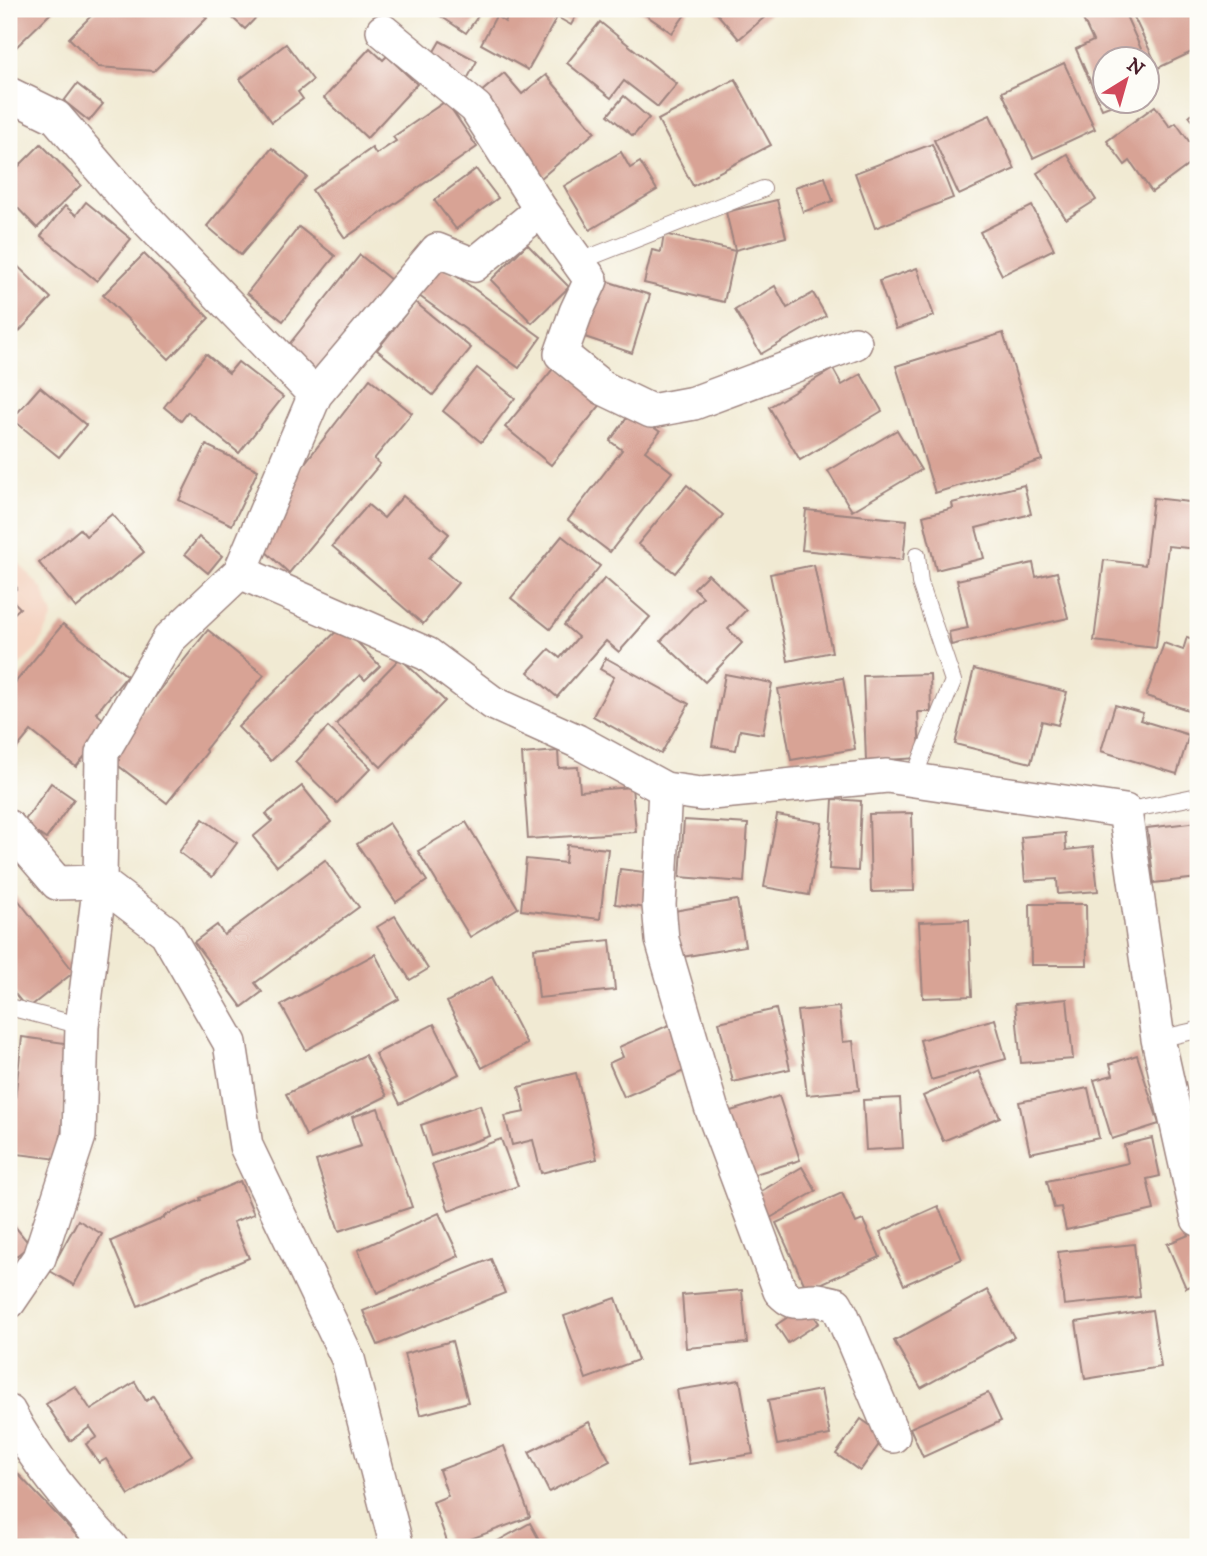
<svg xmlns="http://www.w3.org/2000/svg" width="1207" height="1556" viewBox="0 0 1207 1556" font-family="'IM FELL DW Pica',serif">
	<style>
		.built { fill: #f4d3c1 }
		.building { fill: #d8a395 }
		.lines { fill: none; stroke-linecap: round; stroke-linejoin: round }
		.lane-casing { stroke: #9e847f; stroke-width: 18 }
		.street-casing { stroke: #9e847f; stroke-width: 36 }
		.lane { stroke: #fff; stroke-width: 16 }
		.street { stroke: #fff; stroke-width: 33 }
	</style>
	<rect width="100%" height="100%" fill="#fdfcf7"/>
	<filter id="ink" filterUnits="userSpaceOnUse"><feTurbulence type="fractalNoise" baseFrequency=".0143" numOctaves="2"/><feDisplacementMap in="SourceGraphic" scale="14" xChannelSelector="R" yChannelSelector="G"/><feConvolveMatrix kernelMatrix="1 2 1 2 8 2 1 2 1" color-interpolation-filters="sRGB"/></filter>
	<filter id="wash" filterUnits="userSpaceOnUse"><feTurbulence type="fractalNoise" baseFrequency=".00686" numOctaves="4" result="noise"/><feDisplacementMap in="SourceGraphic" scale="28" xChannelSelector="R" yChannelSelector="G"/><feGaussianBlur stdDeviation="1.57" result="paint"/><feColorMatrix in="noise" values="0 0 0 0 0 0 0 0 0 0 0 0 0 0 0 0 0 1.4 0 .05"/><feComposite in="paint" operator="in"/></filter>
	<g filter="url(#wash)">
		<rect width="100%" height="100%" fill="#f1ead3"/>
		<polygon class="built" points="9,552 43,590 53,616 38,648 9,675"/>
		<g id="blocks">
			<g class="building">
				<polygon points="9,9 55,9 9,54"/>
				<polygon points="98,9 198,9 207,18 154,71 98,67 69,38"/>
				<polygon points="231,9 264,9 245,29 227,13"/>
				<polygon points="430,9 483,9 466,33"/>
				<polygon points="512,9 580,9 571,25 557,17 528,70 481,44 496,16 505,22"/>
				<polygon points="637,9 689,9 672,33"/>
				<polygon points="713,9 774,9 739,39"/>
				<polygon points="1096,9 1123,9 1146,60 1106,60 1106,102 1120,102 1102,109 1076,49 1093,41 1081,15"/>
				<polygon points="1146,9 1198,9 1198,49 1158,68 1133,15"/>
				<polygon points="600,22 677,84 658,107 624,81 611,98 567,63"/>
				<polygon points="440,41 477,61 465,83 428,62"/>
				<polygon points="286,44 313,80 298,92 303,99 272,122 240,79"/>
				<polygon points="370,48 383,60 387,56 417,84 367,138 324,98"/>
				<polygon points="1064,63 1095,129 1033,158 1002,92"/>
				<polygon points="1148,64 1157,85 1148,89"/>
				<polygon points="504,73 522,94 546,75 595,132 541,178 474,98"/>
				<polygon points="735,79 771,145 693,186 658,120"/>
				<polygon points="77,84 103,104 89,121 64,101"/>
				<polygon points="624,96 649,118 633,136 608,115"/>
				<polygon points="446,101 477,147 345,238 312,190 372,148 376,154 396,141 393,137"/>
				<polygon points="1155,106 1170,127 1176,123 1198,154 1198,158 1152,192 1130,161 1125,165 1107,141"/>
				<polygon points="1198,108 1198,127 1189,116"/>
				<polygon points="990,115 1015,169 959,195 934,140"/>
				<polygon points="41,144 81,185 37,228 9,199 9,176"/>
				<polygon points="932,144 953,198 875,228 855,173"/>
				<polygon points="272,148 307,177 241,255 207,226"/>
				<polygon points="621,152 630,168 640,162 657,190 590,230 564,186"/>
				<polygon points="1067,154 1096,200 1066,219 1037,173"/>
				<polygon points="476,169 498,198 456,229 434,200"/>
				<polygon points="825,177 833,201 803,212 795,187"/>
				<polygon points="777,200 786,237 735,250 726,212"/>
				<polygon points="86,202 131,239 97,281 41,236 65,206 76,215"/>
				<polygon points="1032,206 1054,249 1002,275 980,232"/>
				<polygon points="299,227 335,256 283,321 247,293"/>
				<polygon points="664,234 735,251 724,302 644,283 652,250 661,252"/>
				<polygon points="527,244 569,287 532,323 491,280"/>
				<polygon points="144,254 209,318 169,359 103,295"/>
				<polygon points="360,255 391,280 318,372 287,347"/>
				<polygon points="9,258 51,298 9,342"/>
				<polygon points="437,262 541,337 519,368 415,293"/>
				<polygon points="917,268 934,316 896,329 879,281"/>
				<polygon points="600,279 650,295 632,353 582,336"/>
				<polygon points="775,286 787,308 813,293 826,316 761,354 735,310"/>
				<polygon points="415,302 471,348 433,395 377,350"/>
				<polygon points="1003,333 1042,460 935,493 896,366"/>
				<polygon points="206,354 229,373 238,362 283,397 239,453 188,412 181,421 164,407"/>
				<polygon points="557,364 603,402 551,465 505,427"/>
				<polygon points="477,368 515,398 481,442 443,411"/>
				<polygon points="833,369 842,385 861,374 882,411 800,460 769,407"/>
				<polygon points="370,379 412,413 374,459 380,464 289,573 264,550 291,481"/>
				<polygon points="40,387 86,425 59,457 12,419"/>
				<polygon points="632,411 660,432 645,451 672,472 610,552 568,520 622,450 610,441"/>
				<polygon points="897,430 921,470 852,511 828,471"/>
				<polygon points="206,445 258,470 232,525 179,500"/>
				<polygon points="687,485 723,515 675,573 638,544"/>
				<polygon points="1024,485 1031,514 976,528 984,558 936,570 923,516 953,508 952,503"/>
				<polygon points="403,496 449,534 429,558 458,583 423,624 332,546 368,505 384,518"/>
				<polygon points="1153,498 1198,503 1198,549 1168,546 1156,648 1094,641 1104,560 1145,565"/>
				<polygon points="806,510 907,520 903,560 802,550"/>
				<polygon points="112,514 144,552 76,608 39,563 80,529 86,536"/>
				<polygon points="562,536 600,566 550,629 511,598"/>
				<polygon points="199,537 222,556 208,573 185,554"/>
				<polygon points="1033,563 1036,577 1057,572 1068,618 951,645 949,632 968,628 957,580"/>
				<polygon points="814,565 832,652 788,661 770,574"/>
				<polygon points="708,574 746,610 728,629 742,643 705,682 661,641 703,597 694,588"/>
				<polygon points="605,578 650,617 619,652 606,641 557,697 528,672 549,649 560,658 578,637 564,625"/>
				<polygon points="9,579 17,588 9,596"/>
				<polygon points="9,597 20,608 9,618"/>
				<polygon points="63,624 127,676 96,713 110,725 76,767 31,731 9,758 9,690"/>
				<polygon points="342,626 380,666 365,680 360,675 271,761 238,727"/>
				<polygon points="208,630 264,675 205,750 207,752 167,803 107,757"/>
				<polygon points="1187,637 1198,641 1198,700 1194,712 1146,696 1164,643 1183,650"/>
				<polygon points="400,658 445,701 381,767 336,724"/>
				<polygon points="606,658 689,704 661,754 593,716 614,677 600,669"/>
				<polygon points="974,669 1067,692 1058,725 1042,721 1031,763 955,744"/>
				<polygon points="725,674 772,683 763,734 740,730 736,750 712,746"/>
				<polygon points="930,674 931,712 918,712 920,758 866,761 863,676"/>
				<polygon points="843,678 855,749 791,760 778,689"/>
				<polygon points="1115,705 1143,713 1140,720 1189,735 1177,774 1101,751"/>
				<polygon points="328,727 371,768 337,803 295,762"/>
				<polygon points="558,751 559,768 578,767 580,791 632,787 636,832 528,839 522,754"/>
				<polygon points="51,783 74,799 46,839 23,823"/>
				<polygon points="302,786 331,822 277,866 253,837 272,821 266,814"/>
				<polygon points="833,799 861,801 858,871 829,869"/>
				<polygon points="912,813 914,891 871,892 869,814"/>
				<polygon points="777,815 822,823 809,895 764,887"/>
				<polygon points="203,819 237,843 212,877 179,852"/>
				<polygon points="684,820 748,824 744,882 680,877"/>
				<polygon points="466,822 518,908 470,937 418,851"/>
				<polygon points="1198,822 1198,878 1154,883 1147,828"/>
				<polygon points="389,823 427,881 396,902 357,844"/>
				<polygon points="1065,833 1066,850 1093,847 1098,891 1058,894 1057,879 1025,881 1021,837"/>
				<polygon points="567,845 608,849 600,919 521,910 526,859 565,863"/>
				<polygon points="325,860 359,907 255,983 262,992 242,1007 194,942 217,925 224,935"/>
				<polygon points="620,869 660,874 655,909 615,904"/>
				<polygon points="9,888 74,972 27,1009 9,986"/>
				<polygon points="737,900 745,946 682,957 674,911"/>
				<polygon points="1030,904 1086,904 1087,965 1031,965"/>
				<polygon points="395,916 428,969 410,980 377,927"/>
				<polygon points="969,920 972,996 923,998 919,922"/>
				<polygon points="610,940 615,990 539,998 534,948"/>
				<polygon points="375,954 399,999 306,1050 281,1005"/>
				<polygon points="492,977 527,1044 482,1068 447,1002"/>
				<polygon points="1067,999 1073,1059 1021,1063 1015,1004"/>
				<polygon points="839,1007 843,1042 853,1041 859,1090 807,1095 797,1011"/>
				<polygon points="776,1009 790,1069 733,1082 719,1022"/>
				<polygon points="995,1019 1006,1059 931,1080 920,1040"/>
				<polygon points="434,1024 459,1074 400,1104 375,1054"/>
				<polygon points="671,1024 691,1068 624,1097 609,1063 623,1057 619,1047"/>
				<polygon points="22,1037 72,1044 58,1159 9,1153"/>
				<polygon points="365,1055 387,1096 306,1136 286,1094"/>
				<polygon points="1137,1055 1159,1124 1112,1139 1094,1080 1113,1075 1110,1064"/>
				<polygon points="979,1071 1000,1117 943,1141 923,1096"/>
				<polygon points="576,1073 597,1159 541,1173 533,1140 512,1145 505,1116 525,1112 519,1087"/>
				<polygon points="1088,1088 1099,1138 1030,1153 1019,1102"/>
				<polygon points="779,1096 800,1160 739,1179 718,1115"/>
				<polygon points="900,1098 903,1148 866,1150 863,1100"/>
				<polygon points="480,1105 490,1136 431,1156 421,1125"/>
				<polygon points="378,1108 412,1207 339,1231 316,1161 361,1146 352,1117"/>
				<polygon points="1152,1138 1160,1176 1147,1179 1154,1210 1066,1230 1061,1207 1054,1208 1047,1181 1128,1163 1124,1145"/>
				<polygon points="501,1139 518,1186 449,1211 432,1164"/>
				<polygon points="802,1167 816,1191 760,1224 746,1200"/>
				<polygon points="240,1181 254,1214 233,1222 249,1258 138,1306 111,1241 164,1218 164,1216 201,1200 200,1198"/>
				<polygon points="842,1193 856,1223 863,1220 880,1257 807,1290 776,1223"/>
				<polygon points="938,1206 962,1259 904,1285 880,1232"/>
				<polygon points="439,1213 459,1256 377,1293 358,1250"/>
				<polygon points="9,1219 30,1245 9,1262"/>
				<polygon points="78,1220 102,1234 74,1285 50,1271"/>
				<polygon points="1198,1231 1198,1283 1186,1288 1167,1244"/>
				<polygon points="1134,1244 1140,1297 1064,1305 1058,1252"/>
				<polygon points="491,1259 505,1293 378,1345 363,1311"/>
				<polygon points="742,1290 747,1343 686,1348 682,1295"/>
				<polygon points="987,1290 1014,1337 921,1388 894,1341"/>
				<polygon points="616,1298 638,1360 586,1379 564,1316"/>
				<polygon points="806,1305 819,1323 788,1343 776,1325"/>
				<polygon points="1152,1310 1161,1367 1085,1379 1076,1322"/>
				<polygon points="452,1341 468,1402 420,1415 404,1354"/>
				<polygon points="740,1380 753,1454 689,1464 677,1390"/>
				<polygon points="135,1382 146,1401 153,1396 192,1455 129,1495 106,1459 99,1463 86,1444 97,1437 90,1427 70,1441 46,1404 75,1386 91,1410"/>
				<polygon points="821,1390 830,1435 777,1445 768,1400"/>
				<polygon points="988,1393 1001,1421 923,1457 910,1428"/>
				<polygon points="861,1419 885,1436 860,1471 836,1454"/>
				<polygon points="589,1422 610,1461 549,1492 529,1452"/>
				<polygon points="504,1446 530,1517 449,1547 433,1502 448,1496 439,1470"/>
				<polygon points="17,1473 81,1540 73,1547 14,1547 9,1542 9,1481"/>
				<polygon points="530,1523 543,1547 487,1547"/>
			</g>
		</g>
	</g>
	<g filter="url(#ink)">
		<use href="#blocks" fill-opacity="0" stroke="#9e847f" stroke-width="2"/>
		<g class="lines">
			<g class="lane-casing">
				<g id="lane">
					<polyline points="578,262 763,189"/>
					<polyline points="913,779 953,681 920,583 917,555"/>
					<polyline points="1125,811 1198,796"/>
					<polyline points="9,1007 82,1026"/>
					<polyline points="1158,1039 1198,1030"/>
				</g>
			</g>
			<g class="street-casing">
				<g id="street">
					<polyline points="383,31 476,108 541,210 591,280 576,312 561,354 603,388 651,411 694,403 855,343"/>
					<polyline points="9,94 56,117 124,196 315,395"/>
					<polyline points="240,572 427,654 493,703 577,741 665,789 701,794 887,776 1125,811 1158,1039 1198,1219"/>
					<path d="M665,789L659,905L662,940L711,1107L780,1291C796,1308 798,1299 818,1300C824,1301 830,1303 836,1304L842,1315L893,1436"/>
					<polyline points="9,827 57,883 100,882 166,932 230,1043 246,1146 348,1359 397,1547"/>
					<polyline points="9,1302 39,1258 79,1136 82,1026 100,882 102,753 169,639 240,572 315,395 437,250 474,265 541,210"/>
					<path d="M9,1412C35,1462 73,1506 111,1547"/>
				</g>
			</g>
			<use href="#lane" class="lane"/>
			<use href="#street" class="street"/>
		</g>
	</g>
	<rect width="1207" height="1556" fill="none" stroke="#fdfcf7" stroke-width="35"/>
	<g transform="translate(1126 80) rotate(37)"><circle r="33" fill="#fdfcf7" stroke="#b5a4a5" stroke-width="2"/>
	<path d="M0-5L12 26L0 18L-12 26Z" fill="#d1495b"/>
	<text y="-10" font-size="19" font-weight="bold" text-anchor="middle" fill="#4a1f2b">N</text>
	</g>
</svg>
